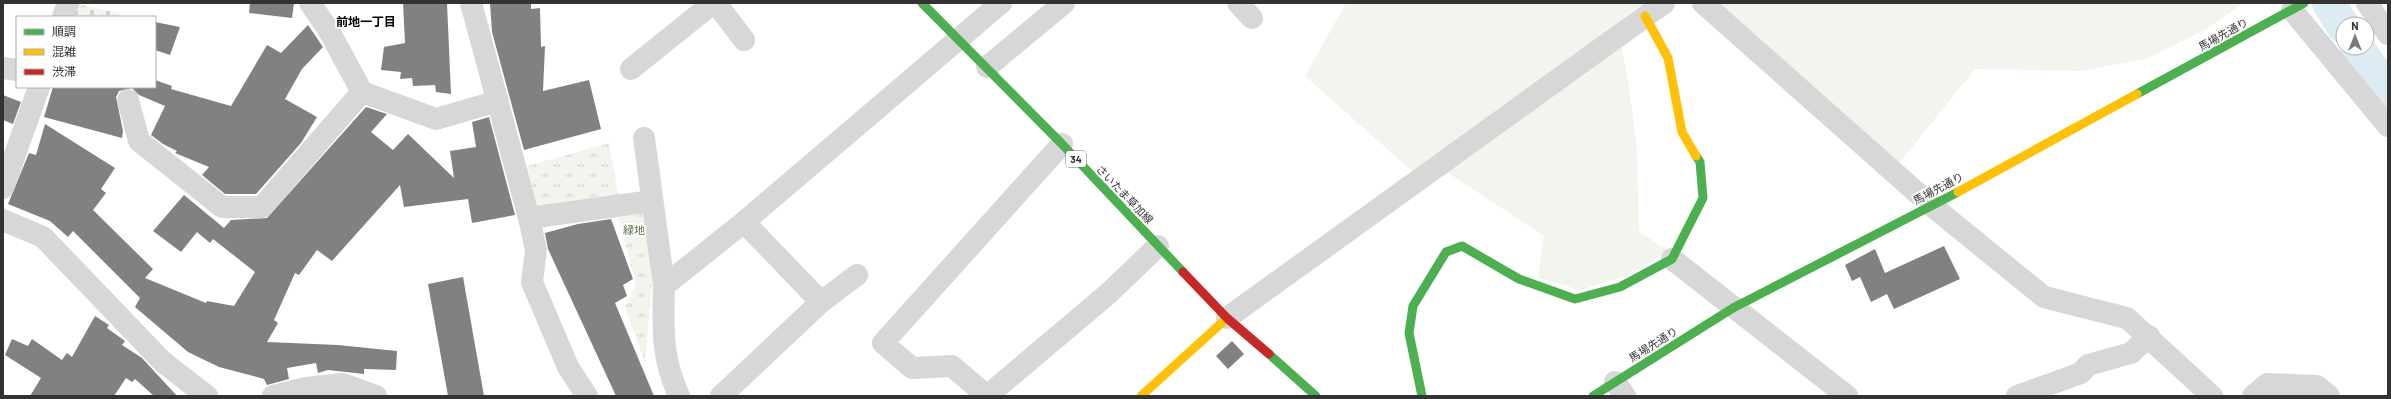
<svg xmlns="http://www.w3.org/2000/svg" width="2391" height="399" viewBox="0 0 2391 399" font-family="Barlow,'Noto Sans JP',sans-serif">
	<style>
		.grass { fill: #f1f5ed }
		.cemetery { fill: url(#cemetery-stones) }
		.park { fill: url(#park-tufts) }
		.lines { fill: none; stroke-linecap: round; stroke-linejoin: round }
		.river { stroke: #ddebf3; stroke-width: 34 }
		.building { fill: #818181 }
		.street { stroke: #d7d7d7; stroke-width: 22 }
		.fast { stroke: #4caf50; stroke-width: 9 }
		.slow { stroke: #ffc107; stroke-width: 9 }
		.jam { stroke: #c62828; stroke-width: 9 }
		.labels { text-anchor: middle; dominant-baseline: central; stroke-width: 4; stroke-linejoin: round; paint-order: stroke }
		.shield { fill: #fff; stroke: #707070; stroke-width: 1 }
		.shield-label { font-size: 10px; font-weight: bold; fill: #333 }
		.street-label { font-size: 11px; fill: #333; stroke: #fff }
		.park-label { font-size: 11px; fill: #56703f; stroke: #fff }
		.neighbourhood-label { font-size: 12px; font-weight: bold; fill: #000; stroke: #fff }
	</style>
	<defs>
		<pattern id="cemetery-stones" width="16" height="16" patternUnits="userSpaceOnUse"><rect width="16" height="16" fill="#f1f5ed"/><path d="M2 7V4a2 2 0 0 1 4 0v3zM10 15v-3a2 2 0 0 1 4 0v3z" fill="#cfd2cc"/></pattern>
		<pattern id="park-tufts" width="24" height="20" patternUnits="userSpaceOnUse"><rect width="24" height="20" fill="#f1f5ed"/><path d="M3 7l-1-3M5 7V3M7 7l1-3M15 17l-1-3M17 17v-4M19 17l1-3" fill="none" stroke="#cfd2cc"/></pattern>
	</defs>
	<rect width="100%" height="100%" fill="#fff"/>
	<g class="grass">
		<polygon points="1346,3 1644,3 1617,22 1629,86 1637,151 1639,232 1669,251 1626,276 1580,290 1538,278 1544,236 1430,161 1413,172 1305,76"/>
		<polygon points="1712,3 2244,3 2205,30 2146,59 2080,71 1975,69 1896,167"/>
	</g>
	<polygon class="cemetery" points="76,4 120,13 119,17 72,17"/>
	<g class="park">
		<polygon points="609,143 618,195 537,208 527,166"/>
		<polygon points="646,213 652,286 645,363 625,307 636,284 618,217"/>
	</g>
	<g class="lines">
		<g class="river">
			<polyline points="2329,3 2343,26"/>
			<polyline points="2357,48 2388,91"/>
		</g>
	</g>
	<g class="building">
		<polygon points="250,3 294,3 292,18 249,13"/>
		<polygon points="403,3 447,3 451,94 436,92 435,85 413,86 412,78 400,79 401,72 381,70 384,47 405,43"/>
		<polygon points="490,3 531,3 531,9 540,8 541,47 545,46 543,91 589,80 601,129 524,150 492,32"/>
		<polygon points="155,22 180,27 170,55 155,50"/>
		<polygon points="308,25 323,47 302,69 285,99 317,117 301,143 256,194 225,194 202,175 209,167 175,153 177,151 163,144 151,135 165,106 139,95 132,88 119,91 116,97 123,131 122,138 44,117 53,87 155,87 155,80 172,86 171,89 231,106 267,45 281,53"/>
		<polygon points="3,95 21,102 13,124 3,120"/>
		<polygon points="366,107 387,114 371,132 393,150 408,134 454,178 450,151 476,147 472,122 489,117 515,215 472,223 468,199 404,207 400,185 332,261 317,250 299,275 295,273 274,320 278,323 267,342 338,345 397,351 396,370 364,369 364,374 328,370 318,373 316,363 287,368 289,379 267,385 264,379 219,367 188,352 135,307 140,298 73,231 68,237 50,221 8,204 29,153 36,155 45,124 115,168 101,189 106,193 93,210 153,269 145,278 206,303 207,301 234,306 255,272 213,239 210,243 197,232 181,252 153,231 184,195 224,228 231,220 267,218"/>
		<polygon points="611,219 633,279 623,285 627,296 615,303 654,396 616,396 548,249 545,233 578,224"/>
		<polygon points="1944,246 1960,279 1894,309 1887,294 1871,302 1860,277 1852,281 1845,265 1875,249 1885,273"/>
		<polygon points="463,277 484,396 448,396 428,284"/>
		<polygon points="95,316 109,325 107,328 125,341 122,345 142,358 177,396 154,396 135,379 132,382 126,378 114,396 30,396 41,378 5,355 12,339 28,346 32,339 62,360 67,353 72,357"/>
		<polygon points="1232,341 1244,354 1228,369 1216,356"/>
	</g>
	<g class="lines">
		<g class="street">
			<polyline points="310,3 328,29 362,92 436,119 498,101"/>
			<polyline points="471,3 529,218 536,250 532,282 568,367 587,396"/>
			<polyline points="716,3 744,40"/>
			<polyline points="1238,3 1252,18"/>
			<polyline points="1703,3 1932,206 2044,297 2127,318 2212,396"/>
			<polyline points="2367,3 2388,34"/>
			<polyline points="2292,10 2388,126"/>
			<polyline points="63,17 68,3"/>
			<polyline points="987,67 1064,3"/>
			<polyline points="3,68 17,70"/>
			<polyline points="631,69 713,3"/>
			<polyline points="128,100 139,141 222,207 262,207 362,92"/>
			<polyline points="644,138 664,286 744,222 1001,3"/>
			<polyline points="3,188 39,87"/>
			<polyline points="529,218 652,201"/>
			<polyline points="3,220 43,237 163,362 207,396"/>
			<polyline points="744,222 821,302"/>
			<polyline points="1672,259 1847,396"/>
			<path d="M664,286C663,328 661,356 679,396"/>
			<polyline points="1227,318 1664,3"/>
			<polyline points="1615,382 1625,396"/>
			<polyline points="273,396 306,388 343,384 376,396"/>
			<polyline points="721,396 821,302 857,275"/>
			<polyline points="987,396 952,366 912,368 883,343 1062,144"/>
			<polyline points="987,396 1109,293 1158,246"/>
			<polyline points="2017,396 2081,373 2088,365 2131,353 2149,336"/>
			<polyline points="2253,396 2267,384 2317,386 2329,396"/>
		</g>
		<g class="fast">
			<polyline points="922,3 1062,144 1183,272"/>
			<polyline points="2137,94 2304,3"/>
			<polyline points="1269,354 1316,396"/>
			<polyline points="1422,396 1409,333 1413,306 1446,252 1462,246 1519,279 1575,299 1620,287 1672,259 1703,198 1700,162 1696,156"/>
			<polyline points="1593,396 1733,308 1958,192"/>
		</g>
		<g class="slow">
			<polyline points="1645,16 1668,58 1682,132 1696,156"/>
			<polyline points="1958,192 2137,94"/>
			<polyline points="1141,396 1227,318"/>
		</g>
		<polyline class="jam" points="1183,272 1227,318 1269,354"/>
	</g>
	<g class="labels">
		<rect class="shield" x="1066" y="151" width="20" height="16" rx="3"/>
		<g class="shield-label">
			<text x="1076" y="159">34</text>
		</g>
		<g class="street-label">
			<text transform="translate(2223 34) rotate(-29)">馬場先通り</text>
			<text transform="translate(1938 188) rotate(-28)">馬場先通り</text>
			<text transform="translate(1125 194) rotate(46)">さいたま草加線</text>
			<text transform="translate(1653 344) rotate(-32)">馬場先通り</text>
		</g>
		<g class="park-label">
			<text x="634" y="229">緑地</text>
		</g>
		<g class="neighbourhood-label">
			<text x="366" y="21">前地一丁目</text>
		</g>
	</g>
	<rect width="2391" height="399" fill="none" stroke="#333333" stroke-width="8"/>
	<rect x="16" y="16" width="140" height="72" fill="#ffffff" stroke="#adadad"/>
	<rect x="24" y="29" width="20" height="6" fill="#4caf50" stroke="#adadad"/>
	<text x="52" y="36" font-size="12" fill="#333333">順調</text>
	<rect x="24" y="49" width="20" height="6" fill="#ffc107" stroke="#adadad"/>
	<text x="52" y="56" font-size="12" fill="#333333">混雑</text>
	<rect x="24" y="69" width="20" height="6" fill="#c62828" stroke="#adadad"/>
	<text x="52" y="76" font-size="12" fill="#333333">渋滞</text>
	<g transform="translate(2355 36)"><circle r="19" fill="#ffffff" stroke="#adadad"/>
	<path d="M0-3L7 15L0 10L-7 15Z" fill="#7a7a7a"/>
	<text y="-6" font-size="11" font-weight="bold" text-anchor="middle" fill="#333333">N</text>
	</g>
</svg>
